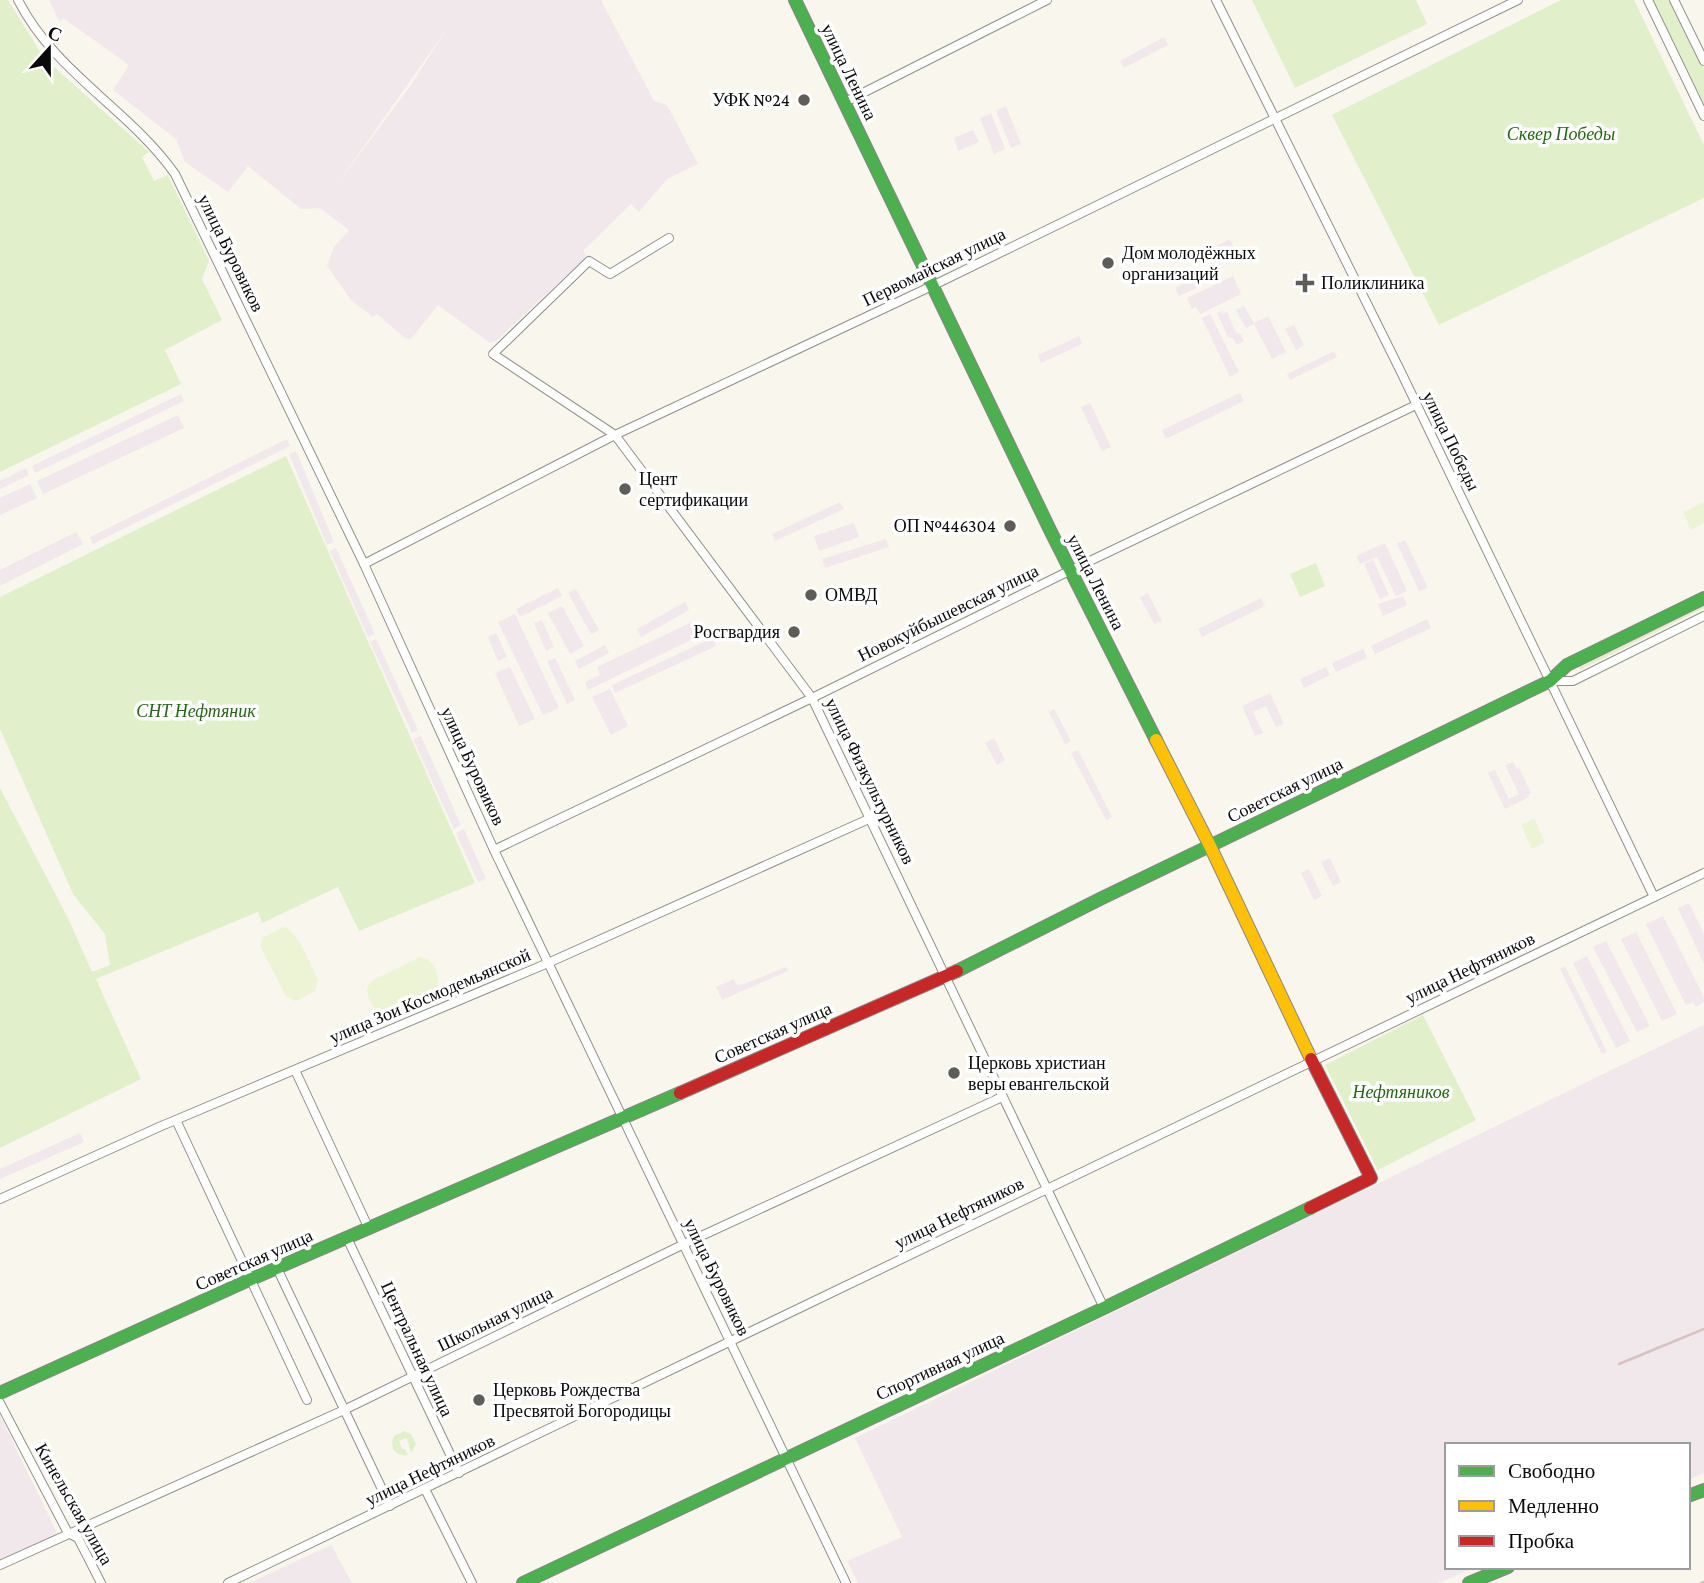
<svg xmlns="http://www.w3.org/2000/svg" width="1704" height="1583" viewBox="0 0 1704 1583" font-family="'Crimson Pro',serif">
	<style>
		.industrial { fill: #f0e8eb; fill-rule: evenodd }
		.green { fill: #e1f0cb }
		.pitch { fill: #ecf4d5 }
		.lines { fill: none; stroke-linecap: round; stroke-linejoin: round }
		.street-casing { stroke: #92908c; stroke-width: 10 }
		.fast-casing { stroke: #888783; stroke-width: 14 }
		.slow-casing { stroke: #888783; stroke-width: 14 }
		.jam-casing { stroke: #888783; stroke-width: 14 }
		.street { stroke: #fefefc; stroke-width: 8 }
		.fast { stroke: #4caf50; stroke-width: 12 }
		.slow { stroke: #ffc107; stroke-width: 12 }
		.jam { stroke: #c62828; stroke-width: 12 }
		.rail { stroke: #d7c2c2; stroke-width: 2.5 }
		.poi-dot { fill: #5e5d59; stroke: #fff; stroke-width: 2.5 }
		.labels { text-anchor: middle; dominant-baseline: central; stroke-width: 7; stroke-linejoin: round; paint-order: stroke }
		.street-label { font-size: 18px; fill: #0a0a0a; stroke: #fff }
		.poi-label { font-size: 18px; fill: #0a0a0a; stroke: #fff; text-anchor: start }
		.park-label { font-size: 18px; font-style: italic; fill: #276517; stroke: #fff }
	</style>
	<rect width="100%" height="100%" fill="#f9f6ed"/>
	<g class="industrial">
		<path d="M49,0H601L654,101L667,105L698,164L667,179L639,212L631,204L583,251L587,256L497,340L490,343L438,305L411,339L405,338L377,314L373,317L351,300L327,266L334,247L349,230L320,208L301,209L248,166L228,192L185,162L176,139L113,90L129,65L63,18L60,22ZM448,27L411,85L336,186Z"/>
		<polygon points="1164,37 1168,45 1124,68 1120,61"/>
		<polygon points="1006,106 1021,144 1011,148 996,111"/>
		<polygon points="991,113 1005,149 994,154 980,118"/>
		<polygon points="973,130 979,142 958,151 954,138"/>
		<polygon points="1230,239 1234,248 1199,265 1195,257"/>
		<polygon points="1216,269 1220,277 1179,296 1175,288"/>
		<polygon points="1233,276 1241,294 1200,314 1196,307 1192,309 1187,298"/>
		<polygon points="1244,306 1254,323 1268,316 1286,352 1272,359 1254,324 1246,328 1236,310"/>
		<polygon points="1221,311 1222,314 1227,312 1236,333 1241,334 1244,341 1236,345 1234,339 1228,337 1217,313"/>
		<polygon points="1210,314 1239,372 1230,377 1202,318"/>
		<polygon points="1294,325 1304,345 1296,350 1285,329"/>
		<polygon points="1079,336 1082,344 1041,363 1038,355"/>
		<polygon points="1334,351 1337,357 1290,380 1287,374"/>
		<polygon points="1240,393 1244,401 1166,439 1162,430"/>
		<polygon points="181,394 184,401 35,473 32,466"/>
		<polygon points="1090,403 1111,447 1102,451 1081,407"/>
		<polygon points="178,415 184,428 43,494 37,481"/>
		<polygon points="287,439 290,446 93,544 90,537"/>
		<polygon points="296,451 334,542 327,545 289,454"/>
		<polygon points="26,468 29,475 0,489 0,481"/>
		<polygon points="30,484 37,498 0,515 0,498"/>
		<polygon points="840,502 844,509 775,541 772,534"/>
		<polygon points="854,523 859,537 819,551 814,536"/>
		<polygon points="76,532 83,544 0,586 0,570"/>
		<polygon points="886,539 889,547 825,568 822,559"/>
		<polygon points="1405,540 1428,588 1419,591 1397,543"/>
		<polygon points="1385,543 1407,591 1396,596 1377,557 1360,564 1356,556"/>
		<polygon points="336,548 375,634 368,637 330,551"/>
		<polygon points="1373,560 1389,595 1380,599 1364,564"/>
		<polygon points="558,588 562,596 520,617 516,609"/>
		<polygon points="576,589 599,630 591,634 568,593"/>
		<polygon points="1148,593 1162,621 1154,624 1140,597"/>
		<polygon points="1403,596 1407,605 1383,616 1378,604"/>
		<polygon points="1261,598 1265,606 1202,637 1198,629"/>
		<polygon points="685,602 689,610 641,637 637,629"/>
		<polygon points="562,606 584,646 570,654 548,613"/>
		<polygon points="515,614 559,708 543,715 498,622"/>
		<polygon points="1427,619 1431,628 1375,654 1371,646"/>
		<polygon points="542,620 554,647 546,651 534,623"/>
		<polygon points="692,622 699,636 588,690 585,682 600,675 597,667"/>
		<polygon points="496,633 507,657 498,661 488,637"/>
		<polygon points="712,638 716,646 615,693 612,685"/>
		<polygon points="376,639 418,730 412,733 370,642"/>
		<polygon points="605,645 609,653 579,669 575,661"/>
		<polygon points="1363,649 1367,658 1336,672 1332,663"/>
		<polygon points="555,658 575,700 567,704 547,661"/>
		<polygon points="510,667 535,719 519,726 495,673"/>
		<polygon points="1326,667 1330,675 1304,688 1300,679"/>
		<polygon points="610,689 628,726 611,735 592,697"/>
		<polygon points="1270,693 1284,724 1276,727 1266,706 1253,712 1263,733 1255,736 1242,706"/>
		<polygon points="1054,709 1071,741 1065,744 1049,712"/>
		<polygon points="421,736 461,825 454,829 413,739"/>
		<polygon points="994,738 1005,760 997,765 985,743"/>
		<polygon points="1078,750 1112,817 1106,820 1071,753"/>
		<polygon points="1513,762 1517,769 1519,768 1531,793 1528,795 1529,797 1505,809 1488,773 1495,770 1509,799 1519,794 1505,765"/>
		<polygon points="464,829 486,879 478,882 456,833"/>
		<polygon points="1330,858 1341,882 1333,886 1321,862"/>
		<polygon points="1309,869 1322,896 1314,900 1301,873"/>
		<polygon points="1689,903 1704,934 1704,964 1678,908"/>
		<polygon points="1663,916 1704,997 1704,1002 1696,1007 1693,1002 1686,1005 1646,924"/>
		<polygon points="1636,932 1677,1014 1662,1021 1621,939"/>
		<polygon points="1606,941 1650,1026 1637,1032 1593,947"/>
		<polygon points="1587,956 1630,1041 1616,1048 1573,963"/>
		<polygon points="1565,966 1607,1052 1602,1054 1560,969"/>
		<polygon points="786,967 788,971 722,1000 716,987 734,979 737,985 744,984"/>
		<polygon points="1704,1025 1704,1473 1688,1480 1688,1445 1447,1445 1447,1567 1476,1567 1438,1583 858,1583 847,1561 902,1537 855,1438"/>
		<polygon points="80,1133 84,1142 0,1179 0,1169"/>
		<polygon points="0,1416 58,1535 0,1561"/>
		<polygon points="331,1545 352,1583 249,1583"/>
	</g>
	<g class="green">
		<polygon points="0,0 8,0 44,58 149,152 142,157 154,181 168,175 209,261 202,279 222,320 165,350 181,384 0,472"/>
		<polygon points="1252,0 1416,0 1427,24 1295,88"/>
		<polygon points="1561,0 1634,0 1704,145 1704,198 1439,325 1332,115"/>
		<polygon points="1652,0 1670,0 1704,69 1704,107"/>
		<polygon points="286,456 475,883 359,931 338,887 262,923 258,912 96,979 141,1079 0,1148 0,788 68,918 92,972 110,965 105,934 73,894 0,729 0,597"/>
		<polygon points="1316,563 1325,586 1300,597 1290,574"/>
		<polygon points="1704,605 1704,608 1580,670 1579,667"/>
		<polygon points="1423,1015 1476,1120 1378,1170 1325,1065"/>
		<path d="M404,1431L411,1434L416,1444L411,1453L407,1438L399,1441L402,1449H405L408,1455C395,1457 389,1447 394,1436Z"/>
	</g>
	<g class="pitch">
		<polygon points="1704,502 1704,523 1691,530 1683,512"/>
		<polygon points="1534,818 1545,842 1532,849 1521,825"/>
		<path d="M284,927C298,931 311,966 318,980L315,991L295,1001L286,996L260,946L263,937Z"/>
		<path d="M420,957C434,959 442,976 436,989L389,1013L375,1009C369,998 362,990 373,980Z"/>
	</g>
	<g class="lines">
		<g class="street-casing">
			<g id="street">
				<path d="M18,0C55,73 129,109 175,174L364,564L494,850L846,1583"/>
				<polyline points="1216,0 1400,370 1654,897"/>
				<polyline points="1648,0 1704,116"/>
				<polyline points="1674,0 1704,61"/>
				<polyline points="845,102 1047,0"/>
				<polyline points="669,238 610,274 589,261 493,354 615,435 812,698 1104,1308"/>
				<polyline points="364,564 615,435 934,285 1518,0"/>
				<polyline points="1550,681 1573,681 1704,616"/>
				<polyline points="494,850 812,698 1071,570 1416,405"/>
				<polyline points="295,1070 369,1229"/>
				<polyline points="176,1120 307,1400"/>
				<polyline points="0,1199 159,1127 548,963 871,818"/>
				<polyline points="347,1238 459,1473"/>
				<polyline points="277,1268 390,1506"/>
				<polyline points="0,1403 68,1533 78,1538 101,1583"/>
				<polyline points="425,1489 472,1583"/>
				<polyline points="0,1565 344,1410 684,1244 1002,1097"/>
				<polyline points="228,1583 1704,873"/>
			</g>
		</g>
		<g class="fast-casing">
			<g id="fast">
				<polyline points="795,0 1050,530 1156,740"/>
				<polyline points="957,971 1100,899 1550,681 1567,665 1704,598"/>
				<polyline points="0,1393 249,1280 680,1093"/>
				<polyline points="1688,1496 1704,1490"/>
				<polyline points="523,1583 1104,1308 1310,1208"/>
				<polyline points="1469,1583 1508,1567"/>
			</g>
		</g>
		<g class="slow-casing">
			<polyline id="slow" points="1156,740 1210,846 1311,1059"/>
		</g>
		<g class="jam-casing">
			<g id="jam">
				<polyline points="680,1093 957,971"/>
				<polyline points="1310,1208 1371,1178 1311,1059"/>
			</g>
		</g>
		<use href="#street" class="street"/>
		<use href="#fast" class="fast"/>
		<use href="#slow" class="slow"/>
		<use href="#jam" class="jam"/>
		<g class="rail">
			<polyline points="1619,1364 1704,1329"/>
			<polyline points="1701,1583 1704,1582"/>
		</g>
	</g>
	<g class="poi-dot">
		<circle cx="804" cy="100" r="7"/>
		<circle cx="1108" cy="263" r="7"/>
		<path d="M1301.5 272.5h7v7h7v7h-7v7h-7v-7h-7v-7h7z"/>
		<circle cx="625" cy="489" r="7"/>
		<circle cx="1010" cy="526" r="7"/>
		<circle cx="811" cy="595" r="7"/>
		<circle cx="794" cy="632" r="7"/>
		<circle cx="954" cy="1073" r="7"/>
		<circle cx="479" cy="1400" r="7"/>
	</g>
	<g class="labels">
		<g class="street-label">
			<text transform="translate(849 72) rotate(64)">улица Ленина</text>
			<text transform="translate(231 253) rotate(64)">улица Буровиков</text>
			<text transform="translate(934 267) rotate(-26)">Первомайская улица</text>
			<text transform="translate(1451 441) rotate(64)">улица Победы</text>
			<text transform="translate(1096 582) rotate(63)">улица Ленина</text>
			<text transform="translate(948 613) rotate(-26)">Новокуйбышевская улица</text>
			<text transform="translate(473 766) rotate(65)">улица Буровиков</text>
			<text transform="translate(870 781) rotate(64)">улица Физкультурников</text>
			<text transform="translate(1285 790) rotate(-26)">Советская улица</text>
			<text transform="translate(1470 968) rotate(-26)">улица Нефтяников</text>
			<text transform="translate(430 996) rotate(-23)">улица Зои Космодемьянской</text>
			<text transform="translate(773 1033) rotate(-24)">Советская улица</text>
			<text transform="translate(959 1213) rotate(-26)">улица Нефтяников</text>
			<text transform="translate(254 1260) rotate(-24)">Советская улица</text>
			<text transform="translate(717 1277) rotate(64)">улица Буровиков</text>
			<text transform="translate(495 1319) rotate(-26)">Школьная улица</text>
			<text transform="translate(417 1349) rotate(65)">Центральная улица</text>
			<text transform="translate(940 1366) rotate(-25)">Спортивная улица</text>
			<text transform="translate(430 1470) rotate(-26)">улица Нефтяников</text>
			<text transform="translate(74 1504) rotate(60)">Кинельская улица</text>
		</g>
		<g class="poi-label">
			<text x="790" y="100" text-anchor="end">УФК №24</text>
			<text x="1122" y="253">Дом молодёжных<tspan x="1122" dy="21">организаций</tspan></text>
			<text x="1321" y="283">Поликлиника</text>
			<text x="639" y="479">Цент<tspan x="639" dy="21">сертификации</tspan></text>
			<text x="996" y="526" text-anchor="end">ОП №446304</text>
			<text x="825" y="595">ОМВД</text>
			<text x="780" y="632" text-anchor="end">Росгвардия</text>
			<text x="968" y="1063">Церковь христиан<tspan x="968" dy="21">веры евангельской</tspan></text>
			<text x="493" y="1390">Церковь Рождества<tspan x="493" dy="21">Пресвятой Богородицы</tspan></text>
		</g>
		<g class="park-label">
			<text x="1561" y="134">Сквер Победы</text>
			<text x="196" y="711">СНТ Нефтяник</text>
			<text x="1401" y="1092">Нефтяников</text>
		</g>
	</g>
	<rect x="1445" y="1443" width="245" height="126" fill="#ffffff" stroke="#9d9d9d" stroke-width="2"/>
	<rect x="1459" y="1466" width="35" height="10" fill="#4caf50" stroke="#9d9d9d" stroke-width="2"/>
	<text x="1508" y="1478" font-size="21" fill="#0a0a0a">Свободно</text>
	<rect x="1459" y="1501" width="35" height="10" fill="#ffc107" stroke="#9d9d9d" stroke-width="2"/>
	<text x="1508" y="1513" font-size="21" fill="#0a0a0a">Медленно</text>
	<rect x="1459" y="1536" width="35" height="10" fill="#c62828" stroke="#9d9d9d" stroke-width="2"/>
	<text x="1508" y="1548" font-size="21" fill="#0a0a0a">Пробка</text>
	<g transform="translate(49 49) rotate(21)" stroke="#ffffff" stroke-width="5" paint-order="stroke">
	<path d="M0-5L12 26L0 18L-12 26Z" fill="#0a0a0a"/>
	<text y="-10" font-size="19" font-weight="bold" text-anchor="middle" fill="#0a0a0a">С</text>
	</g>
</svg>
